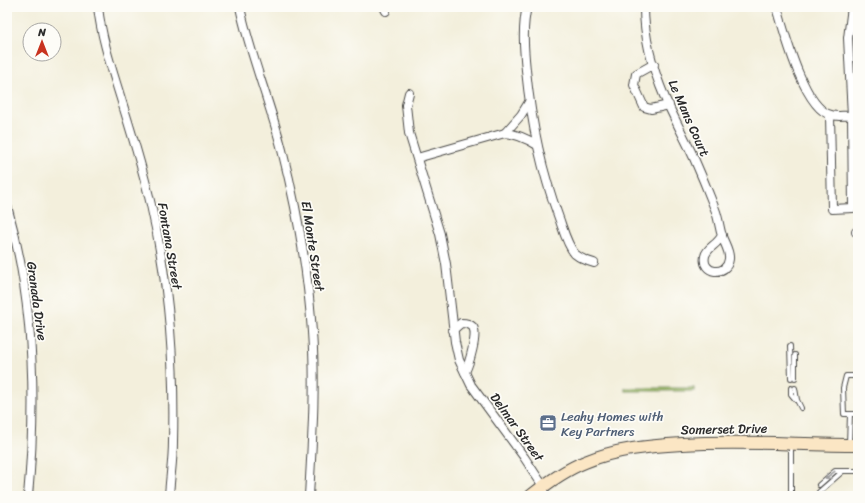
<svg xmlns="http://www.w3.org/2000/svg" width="865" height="503" viewBox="0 0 865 503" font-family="Sriracha,sans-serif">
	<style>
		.green { fill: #a3c46c; stroke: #67784c }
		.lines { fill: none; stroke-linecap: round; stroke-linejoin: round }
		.lane-casing { stroke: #494846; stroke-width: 6 }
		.street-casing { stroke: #494846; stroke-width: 10 }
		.secondary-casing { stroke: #494846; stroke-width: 14 }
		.lane { stroke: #fff; stroke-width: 4 }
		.street { stroke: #fff; stroke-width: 8 }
		.secondary { stroke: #fbe6c4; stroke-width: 12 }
		.oneway { stroke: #a0a0a0 }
		.labels { text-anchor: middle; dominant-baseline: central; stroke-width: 3.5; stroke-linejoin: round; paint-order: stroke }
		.street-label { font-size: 13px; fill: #2b2b2b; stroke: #fdfcf7 }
		.service-label { font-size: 13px; fill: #4e5e75; stroke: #fdfcf7; text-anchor: start }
	</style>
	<rect width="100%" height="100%" fill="#fdfcf7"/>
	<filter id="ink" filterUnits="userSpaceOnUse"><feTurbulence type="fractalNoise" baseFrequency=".025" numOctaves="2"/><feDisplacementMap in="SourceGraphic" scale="8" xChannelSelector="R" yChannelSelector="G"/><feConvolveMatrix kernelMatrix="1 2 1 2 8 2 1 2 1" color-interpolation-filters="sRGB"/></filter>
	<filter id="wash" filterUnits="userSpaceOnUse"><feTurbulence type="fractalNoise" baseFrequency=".012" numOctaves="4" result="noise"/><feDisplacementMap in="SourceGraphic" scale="16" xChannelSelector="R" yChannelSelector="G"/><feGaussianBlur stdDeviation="0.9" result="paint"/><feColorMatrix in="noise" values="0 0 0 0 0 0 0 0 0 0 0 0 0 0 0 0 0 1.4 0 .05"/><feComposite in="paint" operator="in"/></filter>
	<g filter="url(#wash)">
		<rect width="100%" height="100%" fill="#f3efdc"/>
		<rect class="green" x="625" y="388" width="69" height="3"/>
	</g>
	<g filter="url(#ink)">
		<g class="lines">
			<g class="lane-casing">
				<g id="lane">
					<polyline points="790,346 791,378"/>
					<polyline points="795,355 795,378"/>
					<polyline points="858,376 846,376 843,388 844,414 858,414"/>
					<polyline points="791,388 791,394 796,400"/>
					<polyline points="795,388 797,400 801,408"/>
					<polyline points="849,444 850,414"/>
					<polyline points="819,485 835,471 843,471"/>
					<polyline points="544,488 549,496"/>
					<polyline points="819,492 843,471 858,471"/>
					<polyline points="791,496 791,445"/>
				</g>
			</g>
			<g class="street-casing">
				<g id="street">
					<path d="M98,7C101,34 109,60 117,86C129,125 142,165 151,205C169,283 175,362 173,442C173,460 170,478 169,496"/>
					<path d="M240,7C250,55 270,102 282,150C297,209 308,271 312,332C316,387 312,442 309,496"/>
					<polyline points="384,7 386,11"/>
					<path d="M527,7C522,27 524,50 526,70C531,121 541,170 559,218C563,229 567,245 575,254C581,259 587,261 594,263"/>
					<path d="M644,7C644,38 653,70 665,98C674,118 684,137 693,156C701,174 708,191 715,209C719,219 719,227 722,236C724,243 730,251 729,259C727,277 701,274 705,256C707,247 718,245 722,235"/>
					<path d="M777,7C784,31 804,109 831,115C837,117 845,115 852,116"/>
					<polyline points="654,64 636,74 634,85 644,107 651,109 669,105"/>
					<polyline points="409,93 406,105 409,133 440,234 446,264 455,342 459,360 471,385 524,457 543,486"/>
					<polyline points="830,115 832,209 853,208 852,116 848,38 852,7"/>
					<polyline points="505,133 521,115 529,102"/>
					<path d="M417,158L505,133C517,134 526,138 537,145"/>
					<path d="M7,206C34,300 37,399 28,496"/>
					<polyline points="856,232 858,232"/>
					<path d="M453,330L461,323C465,323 470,324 473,327C478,335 469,364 465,372"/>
				</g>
			</g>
			<g class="secondary-casing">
				<path id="secondary" d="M531,496C547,483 565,470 585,462C616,449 649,446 682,444C741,440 799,445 858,445"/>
			</g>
			<use href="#lane" class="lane"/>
			<use href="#street" class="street"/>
			<use href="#secondary" class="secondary"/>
		</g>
		<defs><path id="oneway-shaft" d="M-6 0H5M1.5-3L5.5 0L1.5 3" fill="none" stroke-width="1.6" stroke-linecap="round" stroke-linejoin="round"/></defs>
		<use class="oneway" href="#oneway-shaft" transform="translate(830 475) rotate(143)"/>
	</g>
	<defs>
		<g id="office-square" transform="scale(0.9)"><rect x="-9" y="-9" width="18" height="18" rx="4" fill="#5c6f8a" stroke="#fdfcf7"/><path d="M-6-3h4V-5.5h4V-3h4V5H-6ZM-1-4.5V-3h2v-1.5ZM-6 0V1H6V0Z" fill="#fff"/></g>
	</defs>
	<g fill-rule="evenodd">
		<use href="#office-square" x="548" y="423"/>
	</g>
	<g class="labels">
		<g class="street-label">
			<text transform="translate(689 118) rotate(66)">Le Mans Court</text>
			<text transform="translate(170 246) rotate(80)">Fontana Street</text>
			<text transform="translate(313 246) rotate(81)">El Monte Street</text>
			<text transform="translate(37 301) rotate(82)">Granada Drive</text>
			<text transform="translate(517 427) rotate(54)">Delmar Street</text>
			<text transform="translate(724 429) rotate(-1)">Somerset Drive</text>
		</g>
		<g class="service-label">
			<text x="561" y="416">Leahy Homes with<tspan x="561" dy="15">Key Partners</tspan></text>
		</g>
	</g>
	<rect width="865" height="503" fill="none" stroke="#fdfcf7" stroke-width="24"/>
	<g transform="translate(42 42)"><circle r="19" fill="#fdfcf7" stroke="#a9a8a5"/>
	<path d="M0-3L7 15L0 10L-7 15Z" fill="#c8321e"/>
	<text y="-6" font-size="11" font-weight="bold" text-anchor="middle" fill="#2b2b2b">N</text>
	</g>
</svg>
